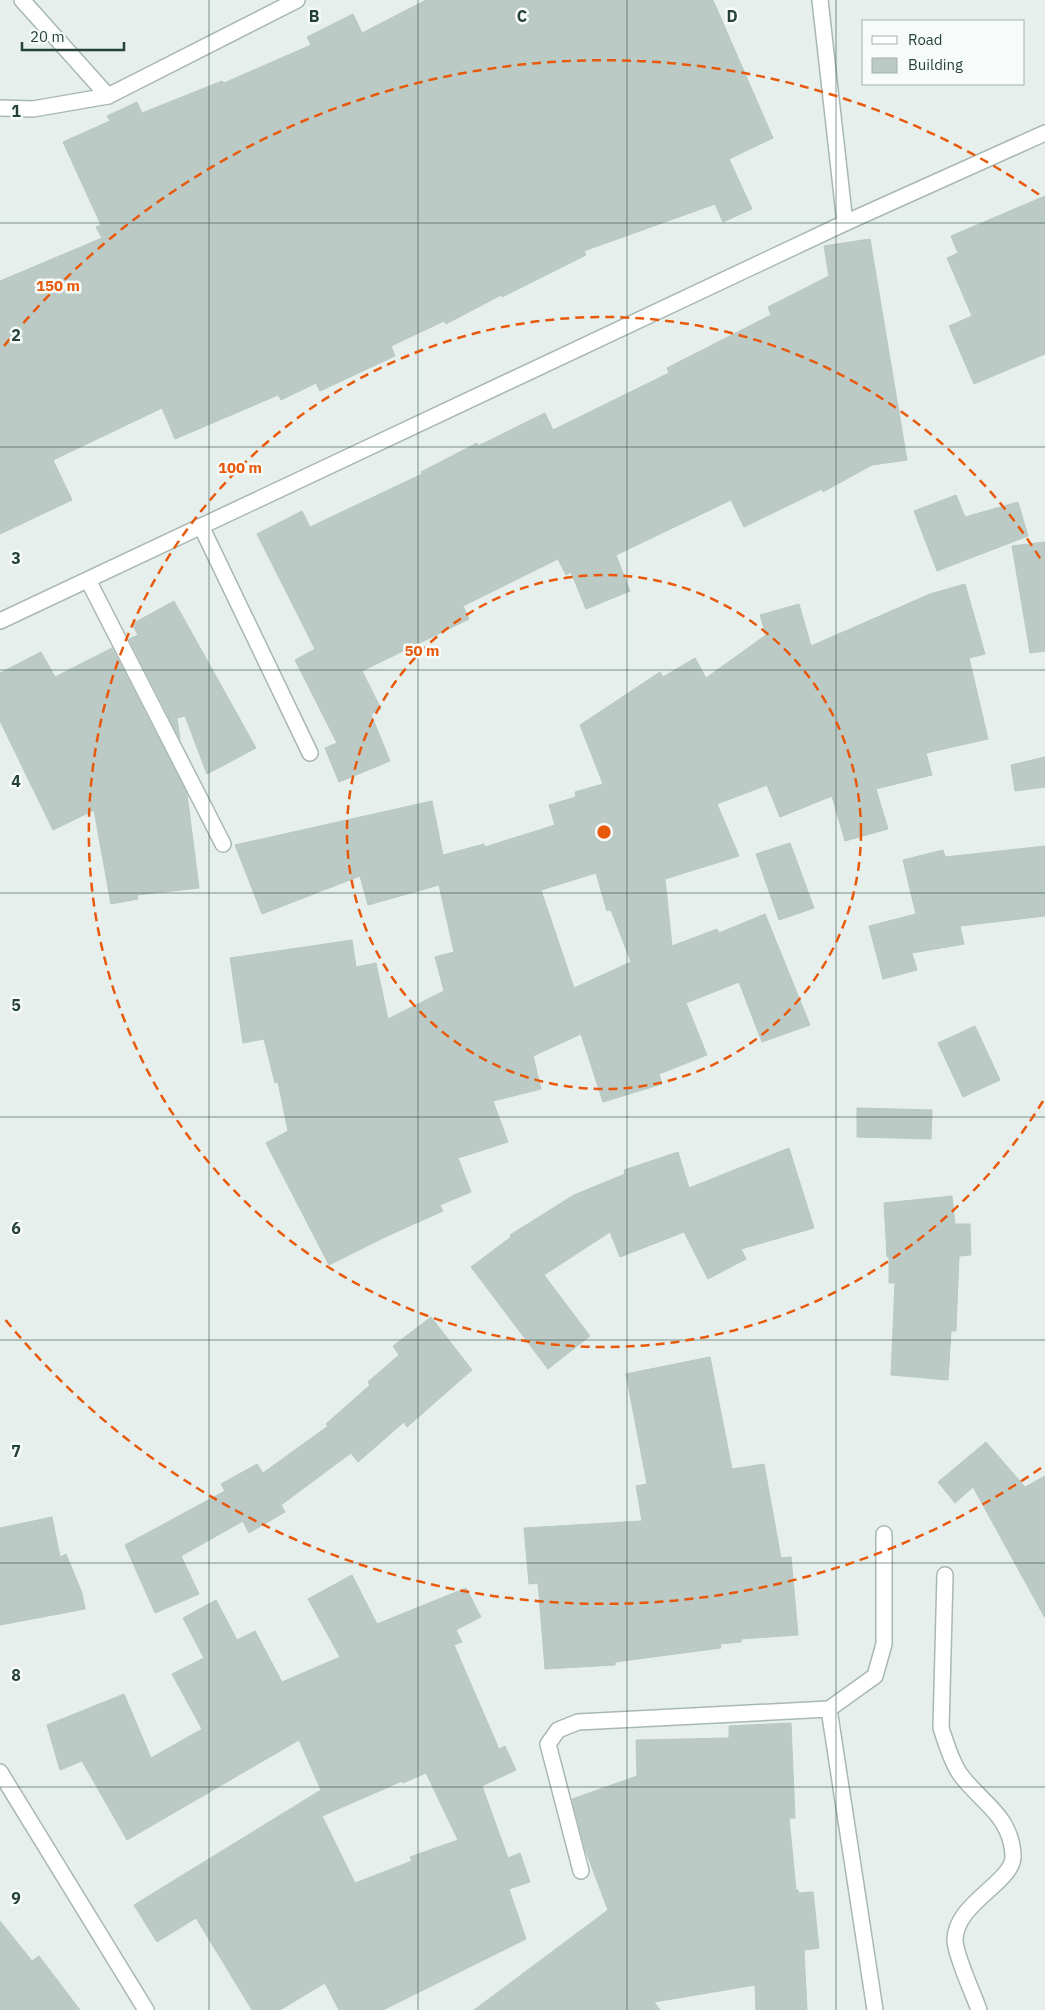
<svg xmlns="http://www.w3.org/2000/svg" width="1045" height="2010" viewBox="0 0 1045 2010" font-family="'IBM Plex Sans',sans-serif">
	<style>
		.building { fill: #bbcac4; stroke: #b8c9c2; fill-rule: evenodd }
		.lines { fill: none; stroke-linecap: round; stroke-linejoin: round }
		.minor-casing { stroke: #a8b8b2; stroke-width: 18 }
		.minor { stroke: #fff; stroke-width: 15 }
		.grid { fill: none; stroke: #24423a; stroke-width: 1; stroke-opacity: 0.55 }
		.ring { fill: none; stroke: #e8590c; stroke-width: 2.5; stroke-dasharray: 9 6 }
		.grid-label { font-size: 16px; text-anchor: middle; font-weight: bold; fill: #24423a; stroke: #f7fbf9; stroke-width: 5; stroke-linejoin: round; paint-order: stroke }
		.centre { fill: #e8590c; stroke: #f7fbf9; stroke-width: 2.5 }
		.ring-label { font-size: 15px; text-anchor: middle; font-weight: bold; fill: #e8590c; stroke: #f7fbf9; stroke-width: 5; stroke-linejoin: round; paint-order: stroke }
	</style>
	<rect width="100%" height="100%" fill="#e6efeb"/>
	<g class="building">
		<polygon points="426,0 713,0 773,138 729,159 752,209 723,222 715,204 584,251 586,255 502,297 501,295 446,324 444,321 391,346 395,356 320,391 316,383 281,400 278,395 175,439 162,408 53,460 72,500 0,534 0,281 102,238 96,227 101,225 63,142 110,121 107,116 137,102 142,113 222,81 224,83 311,45 307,37 353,14 362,33"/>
		<polygon points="1045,196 1045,354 974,384 949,326 972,316 947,258 958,253 951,236"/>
		<polygon points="870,239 907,460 872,465 823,492 822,489 744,527 731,500 616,555 630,591 586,609 571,572 566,575 558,559 463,606 469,619 362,671 381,709 371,714 390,761 339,782 325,748 337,743 295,660 315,649 257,534 302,511 310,527 422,474 421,472 477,443 478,446 545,413 553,430 669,373 667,368 771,315 768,307 829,276 824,246"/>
		<polygon points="956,495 965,517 1018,502 1028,536 937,571 914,511"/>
		<polygon points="1045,542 1045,651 1030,653 1012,546"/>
		<path d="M965,584L985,654L969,658L988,739L926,753L932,775L876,789L888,829L845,841L832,796L780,817L767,785L717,804L739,856L665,879L672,946L717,929L719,933L765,914L810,1025L762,1042L739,982L686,1003L707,1055L659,1074L662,1084L603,1102L581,1034L533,1056L541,1089L493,1101L508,1142L458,1158L471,1192L440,1205L443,1211L385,1237L329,1265L266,1143L288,1131L278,1082L275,1083L264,1039L243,1043L230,958L352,940L356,967L376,963L388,1019L444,991L435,957L454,952L439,885L368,905L360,876L262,914L235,845L432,801L443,855L484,844L485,847L555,825L549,805L576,797L575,792L603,784L580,725L660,672L663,677L695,658L706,678L766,635L760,615L799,604L811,646L930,594ZM596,873L607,911L611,910L631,962L574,988L541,890Z"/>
		<polygon points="174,601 256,748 207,774 185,716 177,718 180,739 129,639 138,635 132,624"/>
		<polygon points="112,648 187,794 199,888 137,895 138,899 111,904 94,810 53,830 0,721 0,673 41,652 55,677"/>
		<polygon points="1045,757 1045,787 1015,791 1011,765"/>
		<polygon points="790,843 814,908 779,920 756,854"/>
		<polygon points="1045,846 1045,916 960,926 964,944 912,953 917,970 883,979 869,926 916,914 903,860 943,850 945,857"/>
		<polygon points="975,1026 1000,1080 963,1097 938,1043"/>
		<polygon points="857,1108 932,1110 931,1139 857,1137"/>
		<polygon points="789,1148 814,1228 741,1249 746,1259 708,1279 684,1232 620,1257 610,1232 544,1275 590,1336 548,1369 471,1267 511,1237 510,1235 574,1195 625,1174 624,1170 678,1152 689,1188"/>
		<polygon points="952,1196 955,1224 970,1224 971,1255 959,1256 956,1331 951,1331 948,1380 891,1375 895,1283 889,1283 889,1257 887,1257 884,1203"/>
		<polygon points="431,1317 472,1370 407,1427 404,1422 358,1462 351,1453 281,1505 285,1512 249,1533 243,1521 181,1556 199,1594 155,1613 125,1545 225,1491 221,1484 257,1464 263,1473 328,1426 326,1424 370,1385 368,1382 399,1355 393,1346"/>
		<polygon points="710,1357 732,1469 764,1464 781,1558 791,1557 798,1635 741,1639 741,1642 720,1644 721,1648 615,1662 615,1665 545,1669 538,1583 529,1584 524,1528 642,1521 636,1486 647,1484 626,1374"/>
		<polygon points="986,1442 1025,1487 1045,1476 1045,1618 973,1487 955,1503 938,1482"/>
		<polygon points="52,1517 60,1557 66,1554 82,1593 85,1609 0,1625 0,1528"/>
		<path d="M352,1575L377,1624L466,1588L481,1617L456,1630L462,1642L454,1645L499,1749L505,1746L516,1770L482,1786L508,1858L520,1853L530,1882L509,1889L526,1939L383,2010H339L325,1983L280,2010H252L196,1918L157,1942L134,1905L321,1790L299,1740L127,1840L82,1761L60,1770L47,1725L124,1694L151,1758L202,1729L172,1674L204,1658L183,1618L216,1600L237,1640L255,1631L282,1682L340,1657L308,1599ZM426,1773L458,1840L410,1857L412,1861L355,1883L322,1816L402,1781L403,1783Z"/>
		<polygon points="791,1723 795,1818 789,1818 796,1890 798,1890 799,1893 813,1892 819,1948 804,1950 807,2010 756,2010 755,1985 654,2002 660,2010 474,2010 608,1910 585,1849 572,1799 637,1776 636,1740 729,1738 729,1726"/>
		<polygon points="0,1921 32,1961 39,1956 80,2010 0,2010"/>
	</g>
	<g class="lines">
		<g class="minor-casing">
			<g id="minor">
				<polyline points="22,0 108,96"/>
				<polyline points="820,0 845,223"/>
				<polyline points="0,108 33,109 108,96 297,0"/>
				<polyline points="201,526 310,753"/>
				<polyline points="88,580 223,844"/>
				<polyline points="0,621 845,223 1045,133"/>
				<path d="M945,1575L941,1728C946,1743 951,1761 960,1774C980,1802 1011,1815 1013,1855C1015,1882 954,1903 955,1941C956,1957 973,1993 979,2010"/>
				<polyline points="829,1709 875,2010"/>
				<polyline points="0,1772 146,2010"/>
				<polyline points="581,1871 548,1744 558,1730 578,1722 829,1709 875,1676 884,1644 884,1534"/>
			</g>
		</g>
		<use href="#minor" class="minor"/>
	</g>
	<path class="grid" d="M209,0V2010M418,0V2010M627,0V2010M836,0V2010M0,223H1045M0,447H1045M0,670H1045M0,893H1045M0,1117H1045M0,1340H1045M0,1563H1045M0,1787H1045"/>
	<g class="ring">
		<circle cx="604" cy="832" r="257"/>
		<path d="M1043 1101A515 515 0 1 1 1043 563"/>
		<path d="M1041 1468A772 772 0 0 1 4 1318M4 346A772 772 0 0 1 1041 196"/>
	</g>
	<g class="grid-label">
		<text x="314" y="22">B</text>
		<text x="522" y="22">C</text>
		<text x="732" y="22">D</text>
		<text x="16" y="117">1</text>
		<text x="16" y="341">2</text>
		<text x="16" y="564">3</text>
		<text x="16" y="787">4</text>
		<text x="16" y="1011">5</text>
		<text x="16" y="1234">6</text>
		<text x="16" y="1457">7</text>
		<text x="16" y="1681">8</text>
		<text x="16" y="1904">9</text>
	</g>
	<circle cx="604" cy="832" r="8" class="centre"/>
	<g class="ring-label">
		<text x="58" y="291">150 m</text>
		<text x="240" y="473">100 m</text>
		<text x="422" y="656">50 m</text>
	</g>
	<rect x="862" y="20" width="162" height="65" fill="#f7fbf9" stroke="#a3b1ad"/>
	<rect x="872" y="36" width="25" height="8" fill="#ffffff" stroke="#a3b1ad"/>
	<text x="908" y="45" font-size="15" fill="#24423a">Road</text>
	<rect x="872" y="58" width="25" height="15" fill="#bbcac4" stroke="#a3b1ad"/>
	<text x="908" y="70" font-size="15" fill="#24423a">Building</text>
	<path d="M22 42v8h102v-8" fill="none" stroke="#24423a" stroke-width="2.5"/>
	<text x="30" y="42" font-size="15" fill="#24423a" stroke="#f7fbf9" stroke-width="4" paint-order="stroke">20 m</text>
</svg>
